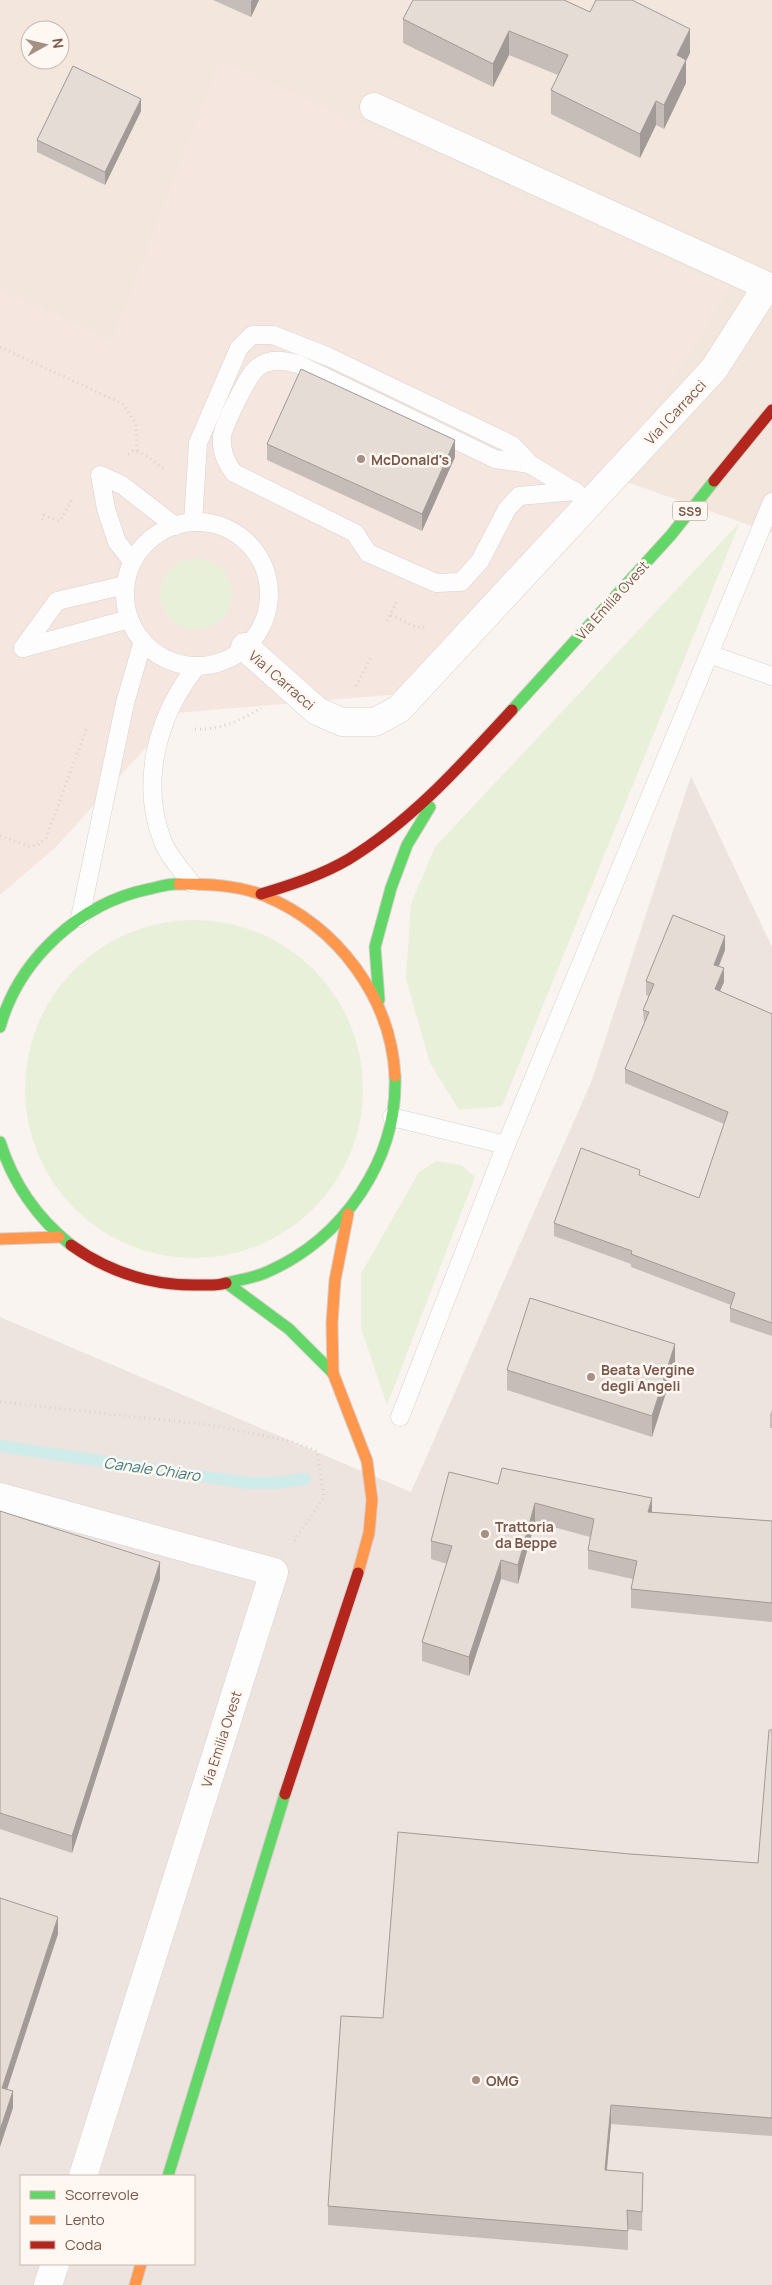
<svg xmlns="http://www.w3.org/2000/svg" width="772" height="2285" viewBox="0 0 772 2285" font-family="Manrope,sans-serif">
	<style>
		.residential { fill: #f2e6dd; fill-rule: evenodd }
		.commercial { fill: #f6e6e0 }
		.industrial { fill: #ede4df; fill-rule: evenodd }
		.green { fill: #e8f0da }
		.lines { fill: none; stroke-linecap: round; stroke-linejoin: round }
		.stream { stroke: #cfebea; stroke-width: 12 }
		.lane-casing { stroke: #d9d1cd; stroke-width: 19 }
		.street-casing { stroke: #d9d1cd; stroke-width: 29 }
		.fast-casing { stroke: #d9cfcb; stroke-width: 13 }
		.slow-casing { stroke: #d9cfcb; stroke-width: 13 }
		.jam-casing { stroke: #d9cfcb; stroke-width: 13 }
		.path { stroke: #dcd2cf; stroke-width: 3; stroke-dasharray: 1 4; stroke-linecap: butt }
		.lane { stroke: #fefdfd; stroke-width: 18 }
		.street { stroke: #fefdfd; stroke-width: 28 }
		.fast { stroke: #63d668; stroke-width: 11 }
		.slow { stroke: #ff974d; stroke-width: 11 }
		.jam { stroke: #b3261e; stroke-width: 11 }
		.wall { fill: #c6bdb8 }
		.shaded-wall { fill: #a19a96 }
		.building { fill: #e6dcd6; stroke: #a19a96 }
		.poi-dot { fill: #a68f85; stroke: #fff8f2; stroke-width: 2 }
		.labels { text-anchor: middle; dominant-baseline: central; stroke-width: 5; stroke-linejoin: round; paint-order: stroke }
		.shield { fill: #fff8f2; stroke: #a2887e; stroke-width: 1 }
		.shield-label { font-size: 12px; font-weight: bold; fill: #7a584c }
		.street-label { font-size: 14px; fill: #7a584c; stroke: #fff8f2 }
		.poi-label { font-size: 14px; font-weight: bold; fill: #7a584c; stroke: #fff8f2; text-anchor: start }
		.water-label { font-size: 15px; font-style: italic; fill: #3e7b7f; stroke: #fff8f2 }
	</style>
	<rect width="100%" height="100%" fill="#f9f4ef"/>
	<path class="residential" d="M0,0H772V533L612,477L728,288L220,61L112,343L0,290ZM30,30H60V60H30Z"/>
	<polygon class="commercial" points="220,60 728,288 612,477 400,694 177,713 55,848 0,895 0,290 112,343"/>
	<path class="industrial" d="M691,776L772,947V2285H0V1317L411,1492L592,1080ZM21,2176H194V2264H21Z"/>
	<g class="green">
		<polygon points="740,522 502,1106 459,1110 430,1063 406,979 411,904 435,847"/>
		<circle cx="196" cy="594" r="36"/>
		<circle cx="194" cy="1089" r="169"/>
		<polygon points="436,1161 461,1165 475,1177 387,1405 361,1328 361,1274 419,1172"/>
	</g>
	<g class="lines">
		<polyline class="stream" points="0,1446 247,1483 276,1483 305,1479"/>
		<g class="lane-casing">
			<g id="lane">
				<path d="M530,464L495,459L298,364C283,360 269,358 257,368C249,373 222,428 222,437C221,452 226,462 234,473L355,533L368,553L436,583L461,582L480,561L507,509L519,496L575,491"/>
				<polyline points="193,522 198,443 239,348 252,335 273,335 329,357 512,445 530,464 577,493"/>
				<circle cx="197" cy="594" r="72"/>
				<polyline points="132,561 117,542 106,509 100,475 122,485 175,526"/>
				<polyline points="23,648 57,601 125,585"/>
				<polyline points="23,648 129,619"/>
				<polyline points="709,654 772,676"/>
				<path d="M191,883C182,870 168,856 163,842C139,782 158,714 197,666"/>
				<polyline points="80,918 125,703 143,641"/>
				<polyline points="392,1117 506,1145"/>
				<polyline points="400,1417 506,1145 772,502"/>
			</g>
		</g>
		<g class="street-casing">
			<g id="street">
				<polyline points="245,647 317,711 342,722 375,722 399,709 714,369 767,286 374,107"/>
				<polyline points="0,1497 274,1572 83,2176"/>
				<polyline points="48,2285 55,2264"/>
			</g>
		</g>
		<g class="fast-casing">
			<g id="fast">
				<polyline points="512,710 671,535 714,481"/>
				<polyline points="379,1000 375,947 391,888 407,845 430,807"/>
				<path d="M0,1027C19,959 80,903 149,889C159,887 169,883 179,884"/>
				<path d="M0,1142C13,1183 38,1219 71,1245"/>
				<path d="M226,1283C239,1280 254,1278 267,1272C343,1239 398,1160 395,1076"/>
				<polyline points="228,1284 289,1329 333,1373"/>
				<polyline points="168,2176 285,1794"/>
			</g>
		</g>
		<g class="slow-casing">
			<g id="slow">
				<path d="M179,884C208,884 238,885 265,896C337,926 391,997 395,1076"/>
				<polyline points="348,1214 335,1280 332,1323 333,1373 367,1461 372,1500 369,1533 358,1573"/>
				<polyline points="0,1239 59,1237"/>
				<polyline points="135,2285 141,2264"/>
			</g>
		</g>
		<g class="jam-casing">
			<g id="jam">
				<polyline points="714,481 772,410"/>
				<path d="M261,894C291,885 322,875 349,859C413,820 462,764 512,710"/>
				<path d="M71,1245C110,1273 151,1286 199,1285C208,1285 217,1286 226,1283"/>
				<polyline points="285,1794 358,1573"/>
			</g>
		</g>
		<g class="path">
			<polyline points="0,347 123,404 136,424 137,451"/>
			<path d="M128,454L133,451C145,452 155,464 167,470"/>
			<polyline points="42,520 44,515 60,521 72,500"/>
			<polyline points="391,615 416,627 426,627"/>
			<polyline points="387,621 398,599"/>
			<polyline points="356,686 372,655"/>
			<path d="M195,729C217,731 242,720 261,708"/>
			<polyline points="0,836 29,846 38,845 46,838 87,727"/>
			<polyline points="0,1402 210,1425 290,1441 317,1451 324,1497 293,1543"/>
		</g>
		<use href="#lane" class="lane"/>
		<use href="#street" class="street"/>
		<use href="#fast" class="fast"/>
		<use href="#slow" class="slow"/>
		<use href="#jam" class="jam"/>
	</g>
	<g class="wall">
		<polygon points="213,0 259,0 251,17"/>
		<polygon points="590,12 690,53 686,60 686,83 664,129 656,125 640,158 551,114 551,90 558,75 509,55 493,87 403,43 403,19"/>
		<polygon points="141,111 105,185 37,152 37,140"/>
		<polygon points="267,444 455,457 422,531 267,460"/>
		<polygon points="725,950 719,966 724,982 720,991 772,1014 772,1336 730,1322 730,1308 731,1305 631,1267 631,1264 554,1236 554,1223 640,1176 699,1198 724,1124 625,1083 625,1069 644,1023 643,1010 649,996 646,995 646,981"/>
		<polygon points="675,1364 652,1437 507,1390 507,1370"/>
		<polygon points="772,1410 772,1428 770,1428 770,1414"/>
		<polygon points="498,1484 652,1512 772,1521 772,1622 631,1608 631,1589 633,1579 588,1569 588,1550 590,1537 535,1522 518,1584 501,1579 469,1676 422,1661 422,1642 447,1564 431,1559 431,1541"/>
		<polygon points="0,1511 160,1579 72,1853 0,1829"/>
		<polygon points="772,1730 772,2136 611,2124 607,2170 643,2173 642,2231 628,2229 628,2250 328,2225 328,2206 383,2018 630,1854 758,1863"/>
	</g>
	<g class="shaded-wall">
		<polygon points="252,0 259,0 251,17 251,2"/>
		<polygon points="690,29 690,53 677,79 677,55"/>
		<polygon points="509,31 509,55 493,87 493,64"/>
		<polygon points="686,60 686,83 664,129 664,105"/>
		<polygon points="141,99 141,111 105,185 105,172"/>
		<polygon points="656,101 656,125 640,158 640,134"/>
		<polygon points="455,440 455,457 422,531 422,514"/>
		<polygon points="725,936 725,950 714,978 714,965"/>
		<polygon points="724,968 724,982 715,1002 715,989"/>
		<polygon points="675,1344 675,1364 652,1437 652,1416"/>
		<polygon points="652,1498 652,1516 648,1512"/>
		<polygon points="535,1503 535,1522 518,1584 518,1565"/>
		<polygon points="501,1560 501,1579 469,1676 469,1657"/>
		<polygon points="160,1562 160,1579 72,1853 72,1836"/>
		<polygon points="58,1917 58,1934 2,2105 2,2088"/>
		<polygon points="13,2091 13,2108 0,2147 0,2130"/>
		<polygon points="611,2105 611,2124 605,2188 605,2170"/>
	</g>
	<g class="building">
		<polygon points="413,0 564,0 590,12 596,0 632,0 690,29 677,55 686,60 664,105 656,101 640,134 551,90 568,55 509,31 493,64 403,19"/>
		<polygon points="73,66 141,99 105,172 37,140"/>
		<polygon points="301,369 455,440 422,514 267,444"/>
		<polygon points="673,915 725,936 714,965 724,968 715,989 772,1014 772,1323 730,1308 735,1293 631,1254 632,1251 554,1223 581,1148 640,1170 639,1175 699,1198 728,1112 625,1069 649,1012 643,1010 654,984 646,981"/>
		<polygon points="530,1298 675,1344 652,1416 507,1370"/>
		<polygon points="502,1468 652,1498 648,1512 772,1521 772,1603 631,1589 637,1561 588,1550 594,1519 535,1503 518,1565 501,1560 469,1657 422,1642 452,1546 431,1541 449,1472 498,1484"/>
		<polygon points="0,1511 160,1562 72,1836 0,1813"/>
		<polygon points="769,1730 772,1730 772,2118 611,2105 605,2170 643,2173 642,2212 627,2210 628,2231 328,2206 341,2016 383,2018 398,1832 630,1854 758,1863"/>
		<polygon points="0,1898 58,1917 2,2088 13,2091 0,2130"/>
	</g>
	<g class="poi-dot">
		<circle cx="361" cy="459" r="5"/>
		<circle cx="591" cy="1377" r="5"/>
		<circle cx="485" cy="1534" r="5"/>
		<circle cx="476" cy="2080" r="5"/>
	</g>
	<g class="labels">
		<rect class="shield" x="672.5" y="501.5" width="35" height="19" rx="4"/>
		<g class="shield-label">
			<text x="690" y="511">SS9</text>
		</g>
		<g class="street-label">
			<text transform="translate(675 412) rotate(-47)">Via I Carracci</text>
			<text transform="translate(612 600) rotate(-48)">Via Emilia Ovest</text>
			<text transform="translate(282 680) rotate(41)">Via I Carracci</text>
			<text transform="translate(221 1739) rotate(-72)">Via Emilia Ovest</text>
		</g>
		<g class="poi-label">
			<text x="371" y="459">McDonald's</text>
			<text x="601" y="1369">Beata Vergine<tspan x="601" dy="16">degli Angeli</tspan></text>
			<text x="495" y="1526">Trattoria<tspan x="495" dy="16">da Beppe</tspan></text>
			<text x="486" y="2080">OMG</text>
		</g>
		<g class="water-label">
			<text transform="translate(152 1469) rotate(8)">Canale Chiaro</text>
		</g>
	</g>
	<rect x="20" y="2175" width="175" height="90" fill="#fff8f2" stroke="#cab8b0"/>
	<rect x="30" y="2191" width="25" height="8" fill="#63d668" stroke="#cab8b0"/>
	<text x="65" y="2200" font-size="15" fill="#7a584c">Scorrevole</text>
	<rect x="30" y="2216" width="25" height="8" fill="#ff974d" stroke="#cab8b0"/>
	<text x="65" y="2225" font-size="15" fill="#7a584c">Lento</text>
	<rect x="30" y="2241" width="25" height="8" fill="#b3261e" stroke="#cab8b0"/>
	<text x="65" y="2250" font-size="15" fill="#7a584c">Coda</text>
	<g transform="translate(45 45) rotate(82)"><circle r="24" fill="#fff8f2" stroke="#cab8b0"/>
	<path d="M0-4L9 19L0 12L-9 19Z" fill="#a68f85"/>
	<text y="-8" font-size="14" font-weight="bold" text-anchor="middle" fill="#7a584c">N</text>
	</g>
</svg>
